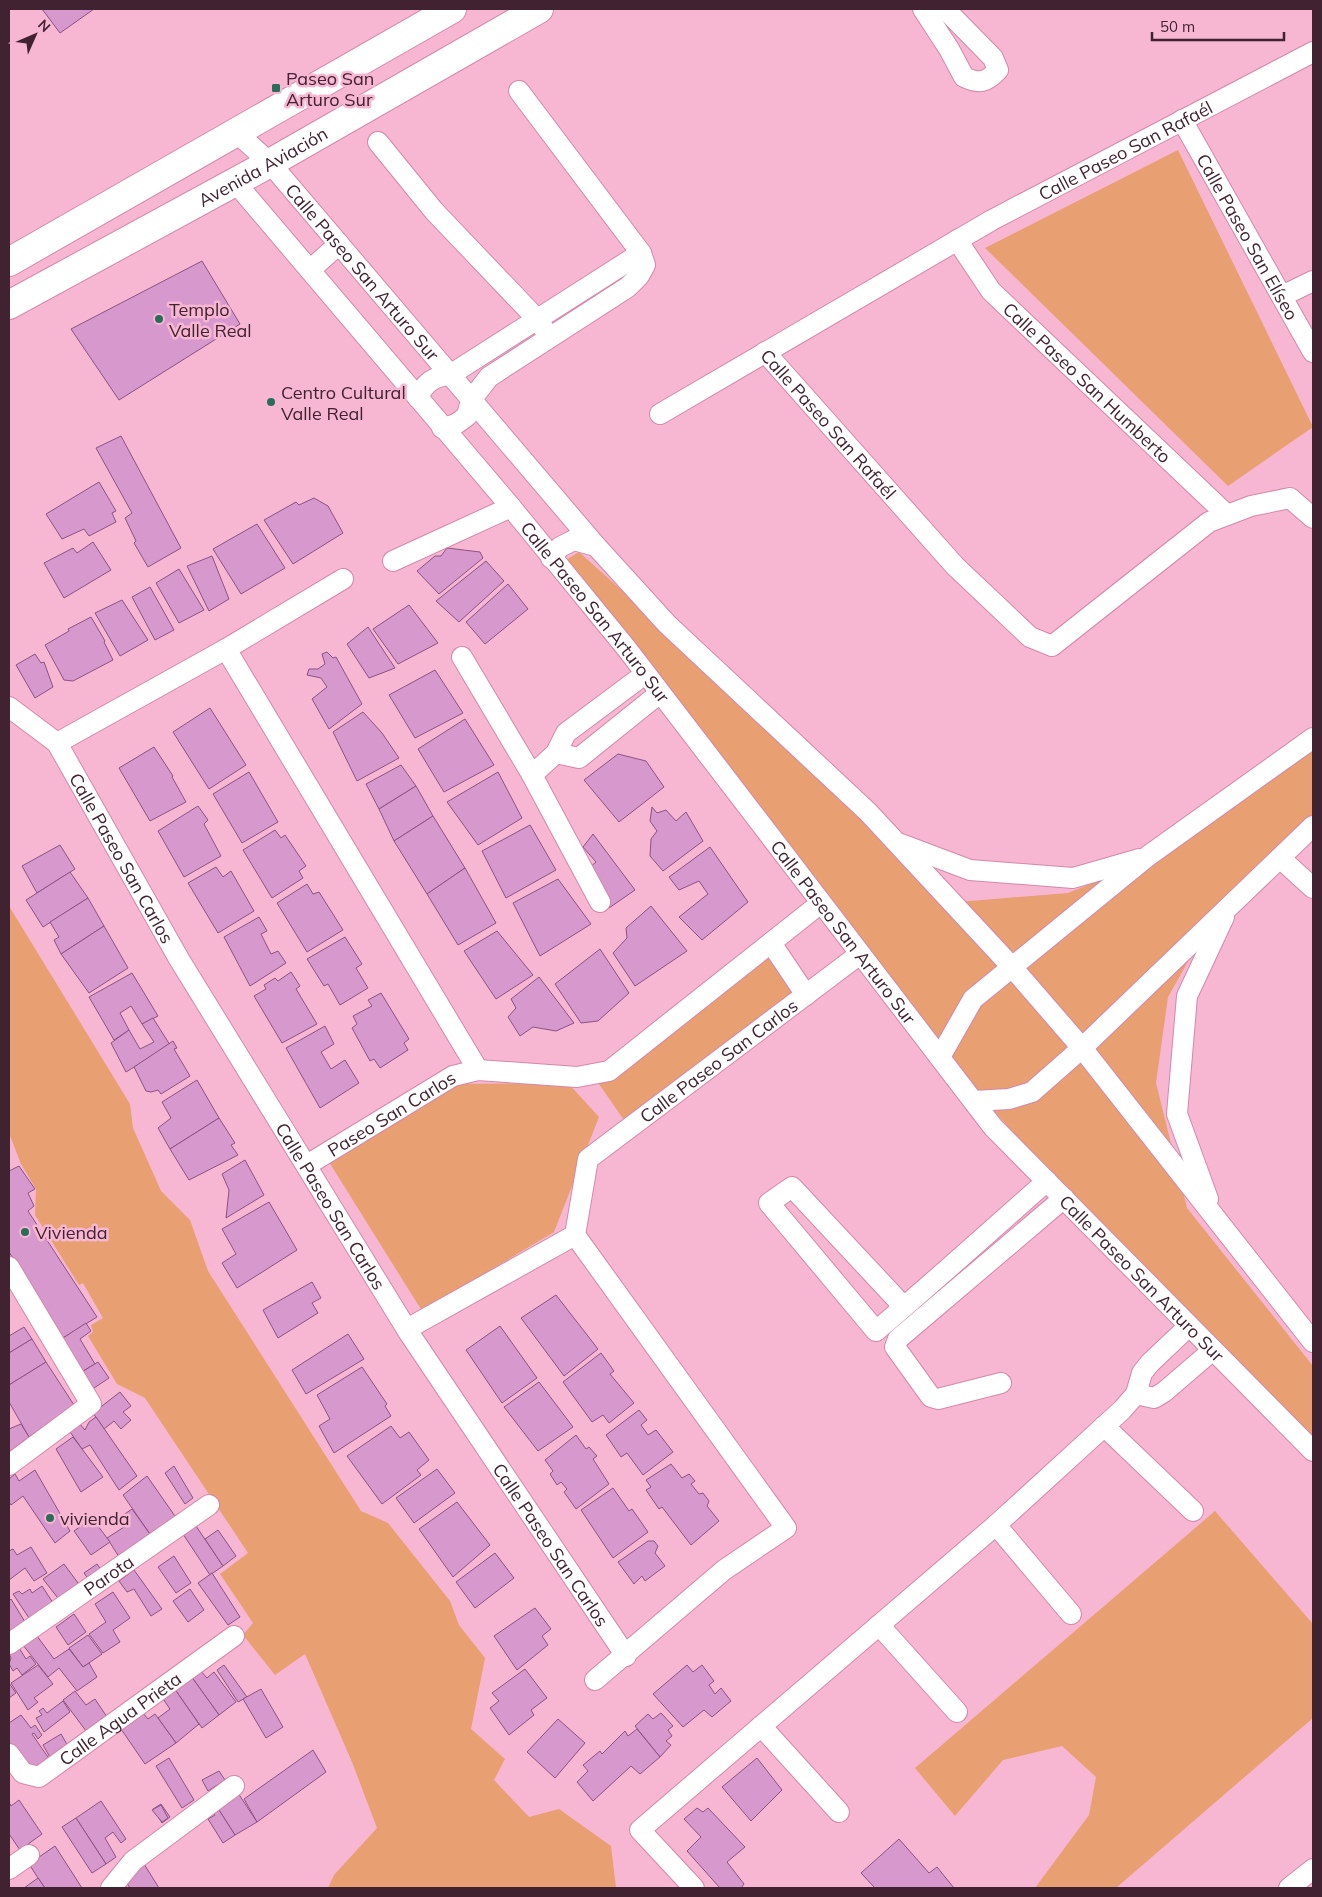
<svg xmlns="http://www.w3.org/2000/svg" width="1322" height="1897" viewBox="0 0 1322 1897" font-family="Mulish,sans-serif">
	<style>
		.green { fill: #e89f72 }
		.building { fill: #d798cd; stroke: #8b5283 }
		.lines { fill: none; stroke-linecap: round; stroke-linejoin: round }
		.street-casing { stroke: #d488aa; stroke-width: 22 }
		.primary-casing { stroke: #d488aa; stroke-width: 30 }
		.street { stroke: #fff; stroke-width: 20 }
		.primary { stroke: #fff; stroke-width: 28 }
		.poi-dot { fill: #2a6b59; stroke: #f7b7d2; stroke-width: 2 }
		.labels { text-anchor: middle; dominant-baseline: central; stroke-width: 5; stroke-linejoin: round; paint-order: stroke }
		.poi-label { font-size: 18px; fill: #402230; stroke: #f7b7d2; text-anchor: start }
		.street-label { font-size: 18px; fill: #402230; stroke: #f7b7d2 }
	</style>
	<rect width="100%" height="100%" fill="#f7b7d2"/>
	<g class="green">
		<polygon points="1178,150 1313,427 1228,486 985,248"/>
		<path d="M579,552C705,665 831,779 946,903L1068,893L1155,858L1313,744V818L1217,910L1168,997L1156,1083L1187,1208L1313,1366V1446L1050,1176L979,1093L561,563Z"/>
		<polygon points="9,906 130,1104 133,1128 161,1191 190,1220 208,1271 361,1511 388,1523 450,1601 459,1625 485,1658 471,1729 505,1759 494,1780 529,1817 559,1809 611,1846 616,1888 328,1888 334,1875 377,1828 352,1762 305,1654 275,1675 243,1635 253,1623 220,1574 248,1553 145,1398 117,1384 88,1336 93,1332 91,1325 103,1318 83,1283 79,1285 35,1215 36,1189 21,1164 9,1133"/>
		<polygon points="771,948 803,993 624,1120 594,1077"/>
		<polygon points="568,1083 599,1117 554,1232 422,1311 329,1162 448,1084"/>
		<polygon points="1215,1511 1313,1624 1313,1718 1116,1888 1035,1888 1089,1815 1096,1777 1062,1746 1003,1760 955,1816 915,1768"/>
	</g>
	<g class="building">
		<polygon points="42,9 94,9 60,33"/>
		<polygon points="202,261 240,324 119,400 71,329"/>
		<polygon points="121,436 181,548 148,567 134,543 136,541 125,518 132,513 96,448"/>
		<polygon points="99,482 116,511 112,513 116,522 89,536 84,529 62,539 46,514"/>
		<polygon points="314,498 328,506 343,533 293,564 264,520 296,502 299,505"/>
		<polygon points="257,524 285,568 241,594 213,549"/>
		<polygon points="93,542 111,570 64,598 44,563 73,548 77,553"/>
		<polygon points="447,548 480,552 483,558 439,594 417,571 435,556 441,556"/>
		<polygon points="212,556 229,599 209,611 187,566"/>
		<polygon points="486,561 504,581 459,622 436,601"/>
		<polygon points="179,569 204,610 179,623 156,583"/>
		<polygon points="508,584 528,609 485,644 466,622"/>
		<polygon points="150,587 174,630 155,640 132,597"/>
		<polygon points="122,600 148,640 120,656 95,613"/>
		<polygon points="409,605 438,643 398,664 373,629"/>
		<polygon points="91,617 105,641 104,642 113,660 73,681 64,680 45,645 69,631 68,629"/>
		<polygon points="368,627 395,668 369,678 347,644"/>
		<polygon points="327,652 333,658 336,657 362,704 329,729 312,699 327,687 321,678 307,675 309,669 318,669 325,664 322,654"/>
		<polygon points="35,654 41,663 44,662 53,687 35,698 16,665"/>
		<polygon points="435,670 463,713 415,738 389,695"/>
		<polygon points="210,708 246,765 209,789 173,732"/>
		<polygon points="363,712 382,733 399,758 357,781 333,732"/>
		<polygon points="465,719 494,765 444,792 418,749"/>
		<polygon points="154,747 173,776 172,777 186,802 150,821 119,768"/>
		<polygon points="618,754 646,761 664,787 619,822 584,780"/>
		<polygon points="401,765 416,786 379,809 366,784"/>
		<polygon points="249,772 278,822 242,843 213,794"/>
		<polygon points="498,772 522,818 478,845 447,802"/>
		<polygon points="416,786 433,816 394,841 379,809"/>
		<polygon points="198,806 208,820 204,824 221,856 184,877 158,831"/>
		<polygon points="652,807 657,813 666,810 676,821 686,812 703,841 663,871 650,856 651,839 657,831 650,821"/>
		<polygon points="433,816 465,868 427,894 394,841"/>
		<polygon points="530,825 556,870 506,898 482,851"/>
		<polygon points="275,830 281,838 285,835 306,866 299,871 303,878 272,898 243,850"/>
		<polygon points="593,834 635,890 609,908 589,868 596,862 583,847"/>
		<polygon points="60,845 75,869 37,893 22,866"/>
		<polygon points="710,847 748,902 702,940 679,917 708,894 699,881 679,890 669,877"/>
		<polygon points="216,867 223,877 231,871 254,911 218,933 188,883"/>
		<polygon points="465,868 496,923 458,945 427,894"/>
		<polygon points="70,872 88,898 43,927 26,900"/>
		<polygon points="558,879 591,924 540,956 513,903"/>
		<polygon points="307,884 313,894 319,892 343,930 307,952 277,903"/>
		<polygon points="88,898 104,926 61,954 54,940 59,937 50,922"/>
		<polygon points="651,906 687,951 635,986 613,953 627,938 626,928"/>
		<polygon points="259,917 267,931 261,934 271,954 278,951 286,963 250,986 224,937"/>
		<polygon points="104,926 128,968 89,993 61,954"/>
		<polygon points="497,931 533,975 496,999 464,951"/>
		<polygon points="345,937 362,964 356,968 368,988 340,1005 328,984 324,986 307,959"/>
		<polygon points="600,949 629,993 598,1021 581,1023 555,984"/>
		<polygon points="291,972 300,986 296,989 317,1024 282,1043 254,996 266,989 264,985 275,978 278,981"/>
		<polygon points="132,973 158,1016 142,1024 131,1006 120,1013 129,1030 114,1040 89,997"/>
		<polygon points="539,977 574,1023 556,1031 533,1027 520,1036 508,1017 516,1008 511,999"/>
		<polygon points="381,993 409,1039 404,1043 408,1050 380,1068 374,1059 370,1061 352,1028 357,1024 353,1016 372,1006 368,1000"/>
		<polygon points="153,1018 170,1045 126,1072 111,1043 129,1030 140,1049 154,1042 142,1024"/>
		<polygon points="325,1026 334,1044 321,1052 331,1069 345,1060 359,1083 320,1108 286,1048"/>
		<polygon points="173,1041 177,1048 174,1049 190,1076 161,1094 158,1090 151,1092 146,1091 134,1067"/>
		<polygon points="197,1080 219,1118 170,1149 158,1128 171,1118 162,1102"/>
		<polygon points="219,1118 235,1143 231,1145 238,1155 189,1180 170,1149"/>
		<polygon points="245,1160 264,1195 226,1218 229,1190 222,1174"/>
		<polygon points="19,1166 35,1189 28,1193 34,1206 28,1211 97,1317 63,1338 9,1252 9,1171"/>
		<polygon points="269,1202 297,1250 237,1288 222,1263 236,1254 222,1229"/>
		<polygon points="312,1282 321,1298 312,1303 318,1313 278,1338 263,1310"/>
		<polygon points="556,1295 598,1349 564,1376 521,1318"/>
		<polygon points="86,1323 91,1331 80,1339 95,1364 80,1373 63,1338"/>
		<polygon points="500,1326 537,1378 502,1403 466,1350"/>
		<polygon points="24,1327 32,1339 9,1353 9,1336"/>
		<polygon points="348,1334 364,1359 306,1394 292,1370"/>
		<polygon points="32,1339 46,1362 9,1385 9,1353"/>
		<polygon points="601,1353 614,1371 610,1374 634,1403 609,1423 603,1415 592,1422 563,1382"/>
		<polygon points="46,1362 74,1405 29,1437 9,1402 9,1385"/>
		<polygon points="98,1362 109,1378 91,1390 80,1373"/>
		<polygon points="362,1367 387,1404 385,1406 391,1416 334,1453 319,1426 330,1419 317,1395"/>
		<polygon points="539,1382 573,1427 538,1451 504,1407"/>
		<polygon points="120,1392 131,1406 123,1412 131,1420 121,1429 114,1421 104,1429 93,1413"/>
		<polygon points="639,1410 647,1420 641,1425 648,1435 656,1430 673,1452 643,1475 627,1453 621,1457 606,1435"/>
		<polygon points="96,1417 137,1476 119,1490 90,1445 82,1449 68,1429 79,1423 85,1430 89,1422"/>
		<polygon points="21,1424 29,1437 9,1452 9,1429"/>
		<polygon points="391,1426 400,1438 409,1432 429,1460 417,1470 421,1475 382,1504 347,1456"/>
		<polygon points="576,1435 586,1449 589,1447 597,1456 593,1459 609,1484 576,1509 564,1492 567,1489 561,1482 557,1485 550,1474 553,1471 545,1460"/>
		<polygon points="73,1437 103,1477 81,1492 56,1449"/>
		<polygon points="671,1464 682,1478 689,1474 695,1481 691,1484 699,1494 703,1493 709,1501 707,1506 719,1521 691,1545 662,1507 659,1509 646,1490 651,1487 646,1480"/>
		<polygon points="174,1466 193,1498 185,1504 165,1473"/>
		<polygon points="437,1469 455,1493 414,1523 396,1498"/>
		<polygon points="35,1470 70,1531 55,1543 23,1496 11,1505 9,1502 9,1479 15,1474 19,1481"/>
		<polygon points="147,1476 177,1519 152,1537 123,1495"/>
		<polygon points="613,1488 629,1511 632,1509 648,1532 613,1558 581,1510"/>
		<polygon points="457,1502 490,1545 453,1577 419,1529"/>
		<polygon points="132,1509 152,1537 121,1560 107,1538 124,1527 119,1518"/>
		<polygon points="92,1518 110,1542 91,1555 74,1531"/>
		<polygon points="196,1526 223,1566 210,1575 183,1534"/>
		<polygon points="218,1530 236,1556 223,1566 205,1539"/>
		<polygon points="648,1541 654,1541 658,1546 655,1553 665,1566 645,1581 642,1576 634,1584 618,1562"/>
		<polygon points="31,1547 47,1573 34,1581 25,1568 9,1580 9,1551 13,1549 17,1555"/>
		<polygon points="495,1553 514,1578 475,1608 456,1582"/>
		<polygon points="174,1556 191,1583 176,1593 158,1567"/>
		<polygon points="64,1564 81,1587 61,1602 43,1579"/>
		<polygon points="97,1564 104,1574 91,1583 84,1573"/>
		<polygon points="134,1570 162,1609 151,1616 134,1589 127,1592 119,1581"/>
		<polygon points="212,1573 240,1617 228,1625 198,1583"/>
		<polygon points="42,1586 57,1609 33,1624 13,1594 19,1591 22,1594 30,1589 32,1593"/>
		<polygon points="190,1589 204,1610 188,1622 173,1601"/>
		<polygon points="113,1592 130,1618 113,1630 120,1642 103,1653 89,1634 106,1622 95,1604"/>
		<polygon points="11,1599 25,1622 9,1639 9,1601"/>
		<polygon points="535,1608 551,1629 542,1636 548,1645 517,1670 494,1636"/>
		<polygon points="74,1614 86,1632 68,1645 56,1627"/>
		<polygon points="88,1635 102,1654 83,1667 69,1648"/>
		<polygon points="37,1636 54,1659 69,1649 83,1667 89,1663 97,1677 77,1691 59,1668 48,1677 23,1645"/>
		<polygon points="19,1648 26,1659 30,1656 36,1664 22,1675 17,1668 13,1671 9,1664 11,1658 9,1654"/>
		<polygon points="38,1665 53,1684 34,1698 38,1702 28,1710 11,1683"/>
		<polygon points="224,1665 247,1697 238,1702 217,1670"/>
		<polygon points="687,1665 693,1672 702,1665 714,1681 709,1685 715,1694 721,1688 731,1701 712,1717 704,1710 683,1727 653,1694"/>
		<polygon points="199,1669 207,1678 214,1672 236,1702 219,1715 191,1676"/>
		<polygon points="525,1669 547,1698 531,1710 534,1715 509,1735 490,1708 499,1701 492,1693"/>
		<polygon points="191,1676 219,1715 202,1728 174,1688"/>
		<polygon points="9,1683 16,1693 9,1698"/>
		<polygon points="174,1688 199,1724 176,1743 158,1718 170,1709 161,1696"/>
		<polygon points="261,1689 283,1727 266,1738 243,1699"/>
		<polygon points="75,1691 86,1705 95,1699 109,1720 89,1735 63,1700"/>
		<polygon points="63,1701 70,1712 44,1732 36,1718 42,1715 39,1711 43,1708 47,1713"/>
		<polygon points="143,1713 148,1719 155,1714 176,1743 145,1764 121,1729"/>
		<polygon points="661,1713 673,1726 668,1730 672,1736 666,1741 671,1745 660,1757 635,1726 648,1714 653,1719"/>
		<polygon points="21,1715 31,1728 35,1725 42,1735 38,1739 34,1733 32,1734 50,1760 30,1773 9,1745 9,1723"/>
		<polygon points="558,1719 585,1743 555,1778 527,1752"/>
		<polygon points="637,1729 660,1757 640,1774 631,1766 593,1801 577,1782 588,1771 583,1765 600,1751 602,1754 625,1731 628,1736"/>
		<polygon points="61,1734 68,1746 51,1759 43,1745"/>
		<polygon points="313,1750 326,1772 257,1822 244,1799"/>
		<polygon points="169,1758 194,1800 182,1808 156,1766"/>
		<polygon points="757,1758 782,1790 751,1821 722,1787"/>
		<polygon points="219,1771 225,1780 208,1791 202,1780"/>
		<polygon points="238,1793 257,1822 235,1835 217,1807"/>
		<polygon points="19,1800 42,1834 20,1850 9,1834 9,1802 11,1806"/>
		<polygon points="101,1801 126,1839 121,1843 113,1832 105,1838 116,1857 106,1864 76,1818"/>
		<polygon points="161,1804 170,1817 162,1823 153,1809"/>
		<polygon points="161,1805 168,1818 162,1822 152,1810"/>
		<polygon points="217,1807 235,1835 223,1843 208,1819 215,1815 212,1810"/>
		<polygon points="697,1808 703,1812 708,1808 745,1847 727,1862 744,1884 741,1888 720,1888 687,1851 701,1837 684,1819"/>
		<polygon points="76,1818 106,1864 92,1873 62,1827"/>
		<polygon points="899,1839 929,1873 937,1867 954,1888 875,1888 861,1873"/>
		<polygon points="55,1846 82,1888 45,1888 38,1878 29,1864"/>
		<polygon points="144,1864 159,1888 130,1888 126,1882"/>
		<polygon points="38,1878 45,1888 24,1888"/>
	</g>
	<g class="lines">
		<g class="street-casing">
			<g id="street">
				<path d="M923,9L949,49L964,77C979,84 986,83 998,70L993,58L945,9"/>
				<path id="s1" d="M1182,120L1313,352"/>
				<path id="s2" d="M236,132L270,163L596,546L667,624L868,812L1012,967L1082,1048L1313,1342"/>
				<polyline points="378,142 434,211 537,319 544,329"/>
				<path id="s3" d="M235,182L511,507L627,649L993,1127L1313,1451"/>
				<path id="s4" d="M957,240L991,291L1227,515"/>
				<polyline points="310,270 339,244"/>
				<polyline points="1282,296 1313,281"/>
				<path id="s5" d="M765,352L955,566L1030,637L1052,646L1209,522L1251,506L1290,498L1313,518"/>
				<path d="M418,398C424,383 434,376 450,375L641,253"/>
				<path id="s6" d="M660,414L992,220L1313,52"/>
				<polyline points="442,428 456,424 467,416 471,400 489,377 628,287 639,276 645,265 641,253 519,91"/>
				<polyline points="551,558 560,547 574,540 596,546"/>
				<polyline points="393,561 511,507"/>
				<polyline points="226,649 478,1070"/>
				<polyline points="462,657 532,775 600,902"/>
				<path id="s7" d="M9,707L57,743L179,959L409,1333L626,1656"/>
				<polyline points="57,743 226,649 343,579"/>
				<polyline points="556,753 579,758 660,693"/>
				<polyline points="532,775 556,753 566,733 645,674"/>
				<polyline points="901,844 970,870 1073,878 1139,859"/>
				<polyline points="1280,858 1313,888"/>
				<polyline points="771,943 806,995"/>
				<polyline points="940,1057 973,999 1148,856 1313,738"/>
				<polyline points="974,1101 1009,1099 1032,1092 1082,1048 1313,826"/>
				<path id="s8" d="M307,1165L453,1076L478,1070L577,1077L609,1071L821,903"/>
				<polyline points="1208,1199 1177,1114 1187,996 1224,917"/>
				<polyline points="9,1267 91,1404 9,1465"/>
				<path d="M904,1307L792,1187L769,1203L876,1331C934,1282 990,1231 1047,1181"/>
				<polyline points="407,1329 575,1235"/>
				<polyline points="1001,1383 938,1399 931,1397 895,1347 898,1339 1064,1198"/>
				<polyline points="1136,1394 1154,1398 1164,1392 1213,1350"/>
				<polyline points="1104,1426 1193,1511"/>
				<polyline points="996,1525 1071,1614"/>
				<polyline points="879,1625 957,1712"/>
				<path id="s9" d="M9,1644L209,1505"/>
				<path id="s10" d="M595,1680L724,1570L786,1528L575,1235L588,1159L860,954"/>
				<polyline points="761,1726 839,1812"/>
				<path id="s11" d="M9,1754L23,1773L39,1777L234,1636"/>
				<polyline points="9,1869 29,1855"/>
				<polyline points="111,1888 133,1861 234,1786"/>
				<polyline points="694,1888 640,1830 996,1525 1122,1410 1136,1394 1142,1373 1150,1363 1189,1326"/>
				<polyline points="1289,1888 1313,1869"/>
			</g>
		</g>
		<g class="primary-casing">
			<g id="primary">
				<polyline points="9,262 452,9"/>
				<path id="s12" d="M9,305L270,163L539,9"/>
			</g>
		</g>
		<use href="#street" class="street"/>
		<use href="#primary" class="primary"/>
	</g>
	<g class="poi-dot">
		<rect x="271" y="83" width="10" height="10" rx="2.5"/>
		<circle cx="159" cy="319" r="5"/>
		<circle cx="271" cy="402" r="5"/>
		<circle cx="25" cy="1232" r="5"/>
		<circle cx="50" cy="1518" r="5"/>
	</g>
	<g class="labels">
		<g class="poi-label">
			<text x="286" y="78">Paseo San<tspan x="286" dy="21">Arturo Sur</tspan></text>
			<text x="169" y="309">Templo<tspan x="169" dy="21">Valle Real</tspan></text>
			<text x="281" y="392">Centro Cultural<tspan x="281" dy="21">Valle Real</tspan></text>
			<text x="35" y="1232">Vivienda</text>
			<text x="60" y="1518">vivienda</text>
		</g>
		<g class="street-label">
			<text stroke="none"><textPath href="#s6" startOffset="535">Calle Paseo San Rafaél</textPath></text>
			<text stroke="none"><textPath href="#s12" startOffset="289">Avenida Aviación</textPath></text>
			<text stroke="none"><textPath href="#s1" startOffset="134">Calle Paseo San Elíseo</textPath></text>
			<text stroke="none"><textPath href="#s2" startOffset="189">Calle Paseo San Arturo Sur</textPath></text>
			<text stroke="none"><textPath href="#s4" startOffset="194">Calle Paseo San Humberto</textPath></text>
			<text stroke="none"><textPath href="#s5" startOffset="96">Calle Paseo San Rafaél</textPath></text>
			<text stroke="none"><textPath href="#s3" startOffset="561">Calle Paseo San Arturo Sur</textPath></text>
			<text stroke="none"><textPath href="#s7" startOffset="192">Calle Paseo San Carlos</textPath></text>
			<text stroke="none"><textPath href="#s3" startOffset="966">Calle Paseo San Arturo Sur</textPath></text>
			<text stroke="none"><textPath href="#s10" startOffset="846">Calle Paseo San Carlos</textPath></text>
			<text stroke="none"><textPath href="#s8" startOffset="99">Paseo San Carlos</textPath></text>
			<text stroke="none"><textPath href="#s7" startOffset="598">Calle Paseo San Carlos</textPath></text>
			<text stroke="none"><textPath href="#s3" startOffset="1424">Calle Paseo San Arturo Sur</textPath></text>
			<text stroke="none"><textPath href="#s7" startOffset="1002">Calle Paseo San Carlos</textPath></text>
			<text stroke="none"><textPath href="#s9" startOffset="121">Parota</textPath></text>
			<text stroke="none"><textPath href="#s11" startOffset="140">Calle Agua Prieta</textPath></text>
		</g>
	</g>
	<rect width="1322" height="1897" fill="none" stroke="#402230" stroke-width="20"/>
	<g transform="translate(35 35) rotate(45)" stroke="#f7b7d2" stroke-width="4" paint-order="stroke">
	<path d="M0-4L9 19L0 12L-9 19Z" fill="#402230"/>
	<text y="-8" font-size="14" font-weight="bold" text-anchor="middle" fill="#402230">N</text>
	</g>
	<path d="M1152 32v8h132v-8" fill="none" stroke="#402230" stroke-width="2.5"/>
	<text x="1160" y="32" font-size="15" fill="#402230" stroke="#f7b7d2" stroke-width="4" paint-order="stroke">50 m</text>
</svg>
